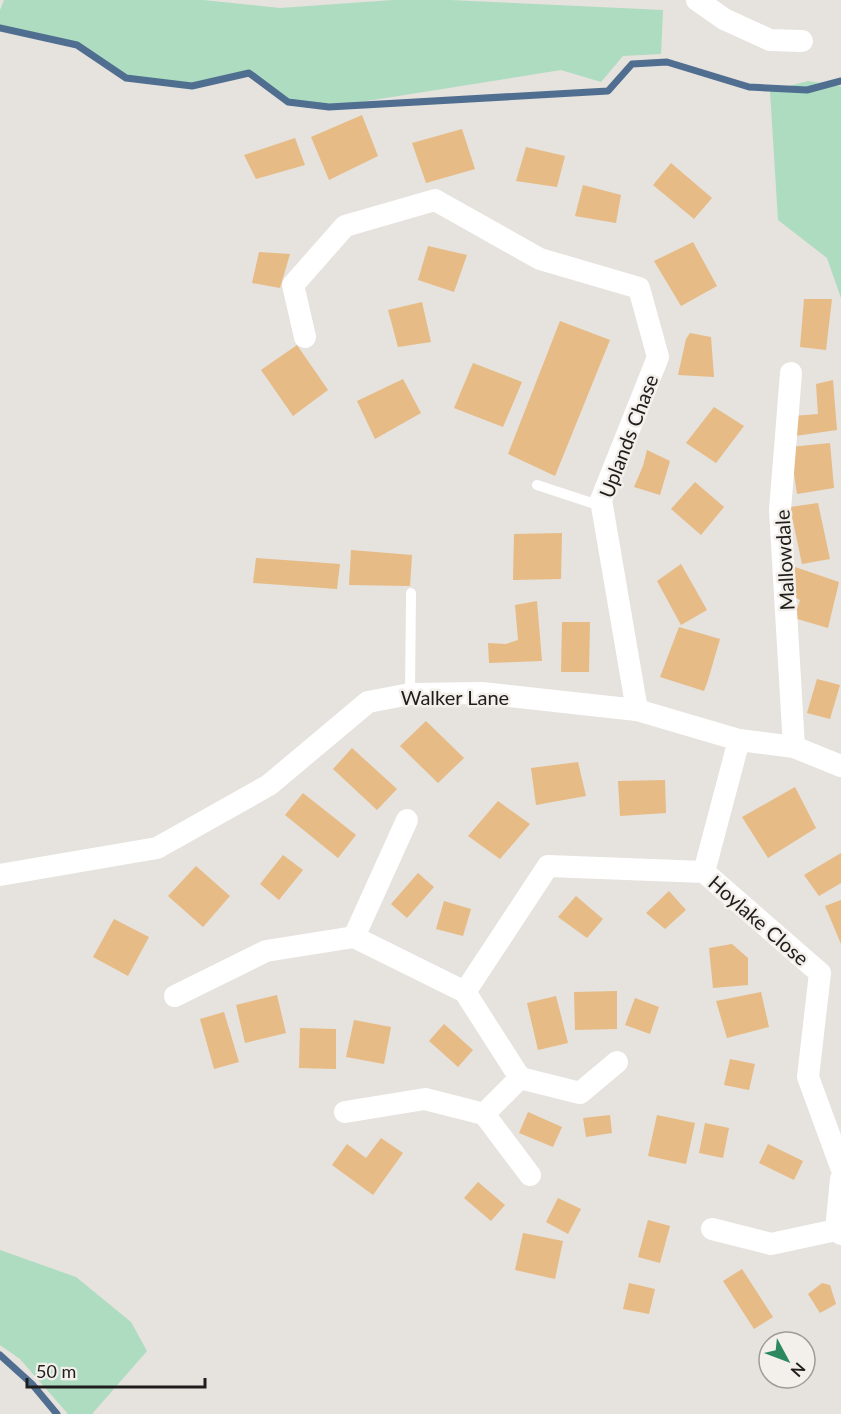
<svg xmlns="http://www.w3.org/2000/svg" width="841" height="1414" viewBox="0 0 841 1414" font-family="Lato,sans-serif">
	<style>
		.green { fill: #addcc1 }
		.lines { fill: none; stroke-linecap: round; stroke-linejoin: round }
		.stream { stroke: #506f90; stroke-width: 7 }
		.building { fill: #e6bb85 }
		.service { stroke: #fff; stroke-width: 10 }
		.minor { stroke: #fff; stroke-width: 22 }
		.labels { text-anchor: middle; dominant-baseline: central; stroke-width: 5; stroke-linejoin: round; paint-order: stroke }
		.street-label { font-size: 20px; fill: #1f1e1c; stroke: #f3efea }
	</style>
	<rect width="100%" height="100%" fill="#e6e2dd"/>
	<g class="green">
		<polygon points="4,0 203,0 280,8 393,0 450,0 663,10 661,54 623,56 601,82 561,70 329,107 288,102 248,73 192,86 126,78 77,45 0,28 0,10"/>
		<polygon points="808,81 841,86 841,298 827,258 778,220 770,91"/>
		<polygon points="0,1250 76,1277 131,1322 147,1351 92,1414 68,1414 20,1359 0,1345"/>
	</g>
	<g class="lines">
		<g class="stream">
			<polyline points="0,28 77,45 126,78 192,86 249,73 288,102 329,107 608,91 632,64 667,62 749,87 807,90 841,81"/>
			<polyline points="0,1355 32,1384 57,1414"/>
		</g>
	</g>
	<g class="building">
		<polygon points="362,115 378,156 329,180 311,137"/>
		<polygon points="462,129 475,169 426,183 412,143"/>
		<polygon points="295,138 305,165 256,179 244,155"/>
		<polygon points="526,147 565,156 557,187 516,181"/>
		<polygon points="671,163 712,198 694,219 653,185"/>
		<polygon points="583,185 621,195 616,223 575,216"/>
		<polygon points="693,242 717,286 681,306 654,261"/>
		<polygon points="428,246 467,255 454,292 418,280"/>
		<polygon points="259,252 290,254 280,288 252,283"/>
		<polygon points="804,299 832,299 826,350 800,347"/>
		<polygon points="422,302 431,342 398,347 388,310"/>
		<polygon points="560,321 610,340 555,476 508,454"/>
		<polygon points="690,333 711,337 714,377 678,375 686,339"/>
		<polygon points="297,345 328,390 293,416 261,370"/>
		<polygon points="473,363 522,382 503,427 454,408"/>
		<polygon points="403,379 421,413 375,439 357,401"/>
		<polygon points="833,380 837,430 795,436 793,416 818,414 816,384"/>
		<polygon points="714,407 744,426 716,463 686,443"/>
		<polygon points="830,443 834,488 797,494 790,447"/>
		<polygon points="647,450 670,461 660,495 634,487 643,466"/>
		<polygon points="695,482 724,507 701,535 671,509"/>
		<polygon points="818,503 830,559 802,564 790,507"/>
		<polygon points="562,533 561,579 513,580 514,534"/>
		<polygon points="351,550 412,555 410,586 349,585"/>
		<polygon points="256,558 340,564 337,589 253,583"/>
		<polygon points="681,564 707,610 681,625 657,581"/>
		<polygon points="795,567 839,582 828,628 794,618 800,600 787,593"/>
		<polygon points="537,601 542,661 489,663 488,643 506,644 518,640 515,605"/>
		<polygon points="562,622 590,622 589,672 561,672"/>
		<polygon points="679,627 720,639 708,680 704,691 660,677"/>
		<polygon points="817,679 840,685 830,719 807,713"/>
		<polygon points="426,721 464,758 438,783 400,746"/>
		<polygon points="352,748 397,789 377,810 333,769"/>
		<polygon points="578,762 586,796 536,805 531,768"/>
		<polygon points="665,780 666,813 620,816 618,781"/>
		<polygon points="795,787 816,828 768,858 742,817"/>
		<polygon points="303,793 356,835 338,858 285,815"/>
		<polygon points="498,801 530,824 500,859 468,836"/>
		<polygon points="841,853 841,883 819,896 804,875"/>
		<polygon points="283,855 303,870 279,900 260,884"/>
		<polygon points="196,866 230,896 203,927 168,896"/>
		<polygon points="418,873 434,887 407,918 391,904"/>
		<polygon points="669,891 686,910 665,929 646,913"/>
		<polygon points="576,896 603,919 587,938 558,917"/>
		<polygon points="841,900 841,944 825,906"/>
		<polygon points="444,901 471,909 463,936 436,929"/>
		<polygon points="114,919 149,937 128,976 93,957"/>
		<polygon points="732,944 748,958 748,985 713,988 709,948"/>
		<polygon points="617,991 617,1029 575,1030 574,992"/>
		<polygon points="761,992 769,1027 727,1038 716,1001"/>
		<polygon points="277,995 286,1033 245,1043 236,1005"/>
		<polygon points="556,996 568,1043 538,1050 527,1003"/>
		<polygon points="635,998 659,1007 650,1034 625,1025"/>
		<polygon points="224,1012 239,1062 214,1069 200,1019"/>
		<polygon points="354,1020 391,1027 384,1064 346,1057"/>
		<polygon points="444,1024 473,1050 458,1067 429,1041"/>
		<polygon points="300,1028 336,1029 336,1069 299,1068"/>
		<polygon points="730,1059 755,1064 749,1090 724,1085"/>
		<polygon points="528,1112 562,1127 553,1147 519,1133"/>
		<polygon points="610,1115 612,1133 586,1137 583,1118"/>
		<polygon points="657,1115 695,1123 686,1164 648,1156"/>
		<polygon points="705,1123 729,1128 723,1158 699,1153"/>
		<polygon points="381,1138 403,1153 373,1195 332,1165 347,1144 366,1158"/>
		<polygon points="768,1144 803,1161 794,1180 759,1163"/>
		<polygon points="478,1182 505,1205 491,1221 464,1198"/>
		<polygon points="558,1198 581,1209 568,1234 546,1222"/>
		<polygon points="648,1220 670,1226 660,1263 638,1257"/>
		<polygon points="523,1233 563,1241 555,1279 515,1270"/>
		<polygon points="742,1269 773,1317 754,1329 723,1281"/>
		<polygon points="629,1283 655,1289 649,1314 623,1309"/>
		<polygon points="822,1283 830,1285 836,1304 820,1313 808,1294"/>
	</g>
	<g class="lines">
		<g class="service">
			<polyline points="537,485 601,506"/>
			<polyline points="410,694 411,593"/>
		</g>
		<g class="minor">
			<polyline points="697,0 724,19 770,40 802,41"/>
			<polyline points="305,337 293,285 345,226 435,200 540,259 639,288 658,357 601,500 637,710"/>
			<polyline points="791,373 780,510 794,747"/>
			<polyline points="739,740 704,872 820,973 808,1077 841,1167"/>
			<polyline points="0,875 157,848 269,785 368,702 410,694 482,693 637,710 739,740 794,747 841,766"/>
			<polyline points="354,937 407,820"/>
			<polyline points="175,996 266,951 354,937 465,992 548,866 704,872"/>
			<polyline points="520,1078 580,1093 617,1062"/>
			<polyline points="345,1112 425,1099 484,1114 520,1078 465,992"/>
			<polyline points="484,1114 530,1175"/>
			<polyline points="841,1179 836,1230 841,1234"/>
			<polyline points="712,1229 771,1244 836,1230"/>
		</g>
	</g>
	<g class="labels">
		<g class="street-label">
			<text transform="translate(628 436) rotate(-69)">Uplands Chase</text>
			<text transform="translate(784 560) rotate(-93)">Mallowdale</text>
			<text x="455" y="697">Walker Lane</text>
			<text transform="translate(759 920) rotate(41)">Hoylake Close</text>
		</g>
	</g>
	<g transform="translate(787 1360) rotate(131)"><circle r="28" fill="#f3efea" stroke="#9e9b98" stroke-width="1.5"/>
	<path d="M0-4.5L10 22L0 15L-10 22Z" fill="#2c885f"/>
	<text y="-9" font-size="16" font-weight="bold" text-anchor="middle" fill="#1f1e1c">N</text>
	</g>
	<path d="M27 1378v9h178v-9" fill="none" stroke="#1f1e1c" stroke-width="3"/>
	<text x="36" y="1378" font-size="18" fill="#1f1e1c" stroke="#f3efea" stroke-width="4.5" paint-order="stroke">50 m</text>
</svg>
